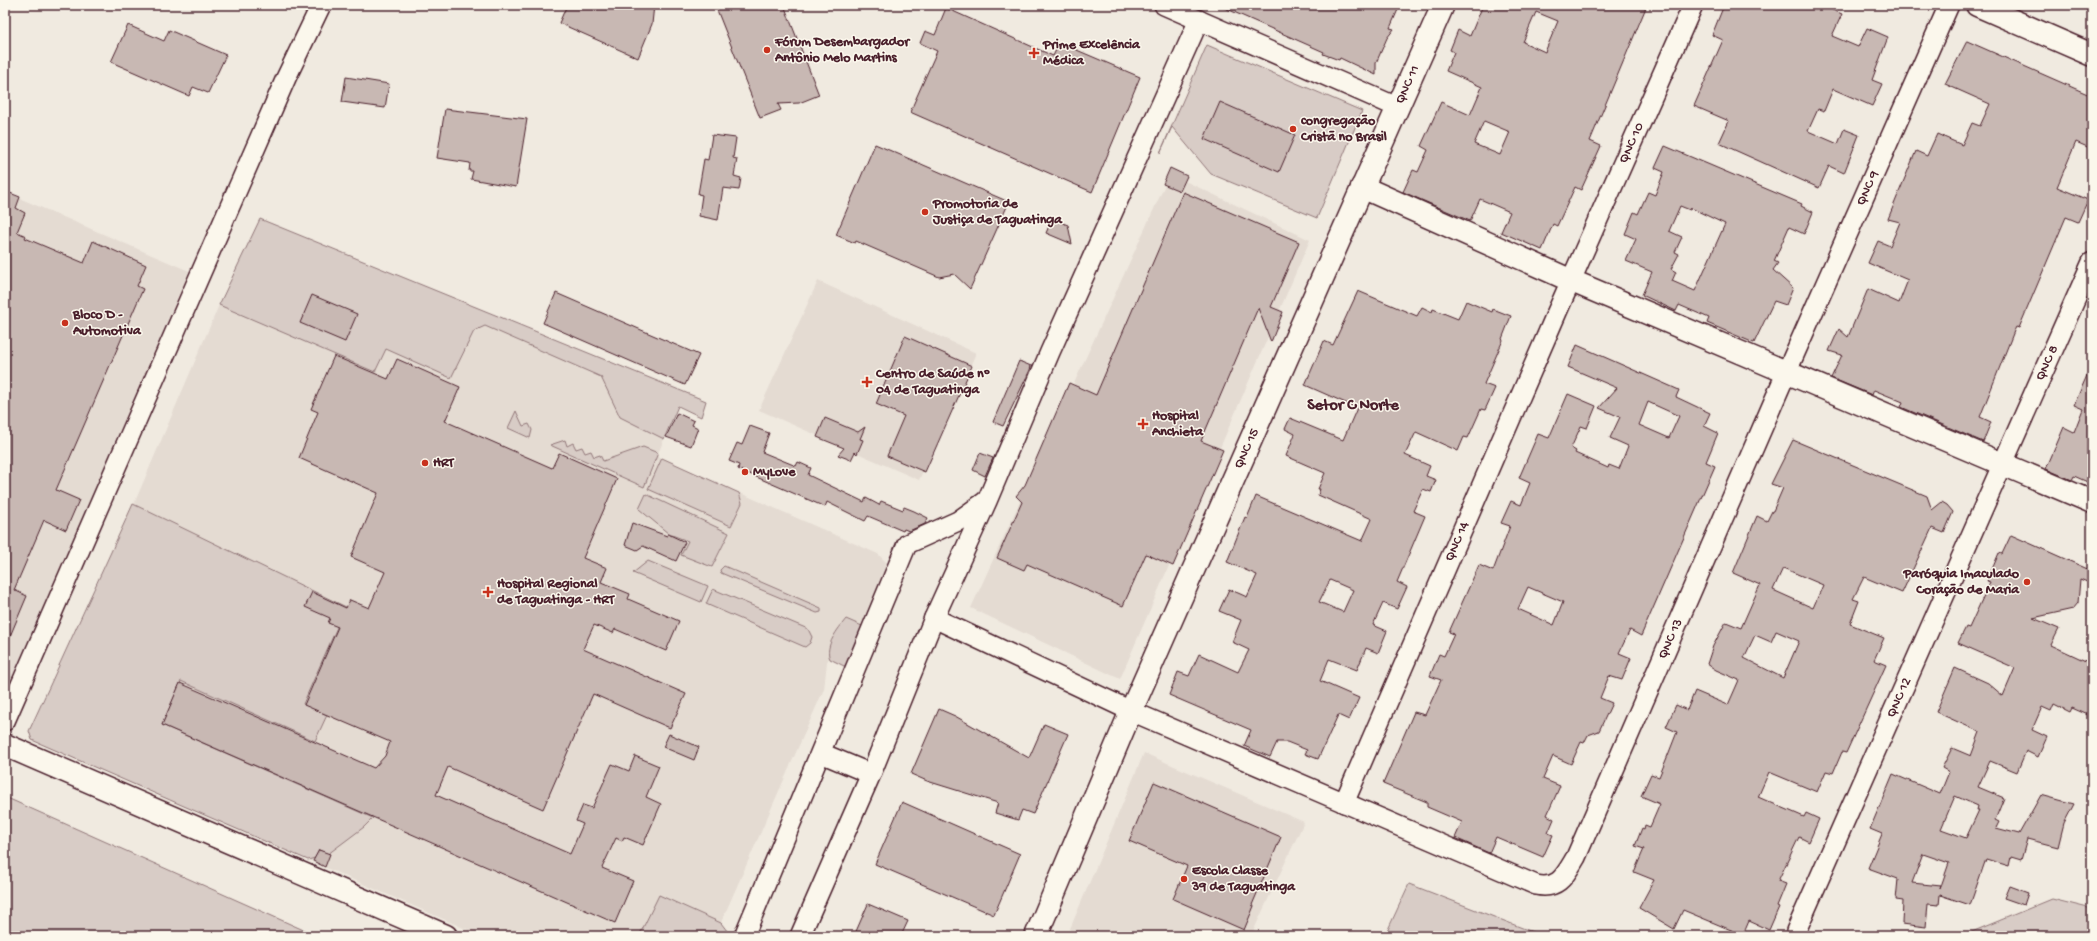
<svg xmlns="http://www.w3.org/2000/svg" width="2097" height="941" viewBox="0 0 2097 941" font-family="'Gochi Hand',sans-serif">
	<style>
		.built { fill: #e4dbd2 }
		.green { fill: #d8ccc6; stroke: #917678 }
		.building { fill: #c8b8b3; stroke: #4a1f2b; fill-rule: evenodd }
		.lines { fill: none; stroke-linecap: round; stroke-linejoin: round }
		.street-casing { stroke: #4a1f2b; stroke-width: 22 }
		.secondary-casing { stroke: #4a1f2b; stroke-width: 25 }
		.street { stroke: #fbf7ec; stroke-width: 19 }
		.secondary { stroke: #fbf7ec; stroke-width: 22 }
		.poi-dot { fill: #c8321e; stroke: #fbf7ec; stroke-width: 1.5 }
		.labels { text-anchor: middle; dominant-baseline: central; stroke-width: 3; stroke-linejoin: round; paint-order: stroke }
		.poi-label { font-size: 14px; font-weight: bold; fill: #4a1f2b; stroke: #fbf7ec; text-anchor: start }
		.street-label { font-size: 14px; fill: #4a1f2b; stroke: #fbf7ec }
		.quarter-label { font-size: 16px; font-weight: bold; fill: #4a1f2b; stroke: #fbf7ec }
	</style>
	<rect width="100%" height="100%" fill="#f0eae0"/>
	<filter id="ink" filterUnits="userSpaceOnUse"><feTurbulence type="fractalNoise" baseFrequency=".025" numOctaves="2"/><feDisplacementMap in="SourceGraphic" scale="8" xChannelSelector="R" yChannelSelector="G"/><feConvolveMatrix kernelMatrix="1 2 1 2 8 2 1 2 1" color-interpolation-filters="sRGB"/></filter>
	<g filter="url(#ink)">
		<g class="built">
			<polygon points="1170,174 1310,240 1120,679 971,608"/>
			<polygon points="5,192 189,271 5,697"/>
			<polygon points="256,227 678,406 657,456 878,554 887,563 889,570 862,626 846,620 827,662 824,689 715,936 482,936 308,860 312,851 37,731 219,305"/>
			<polygon points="818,281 976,353 919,480 759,410"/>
			<polygon points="1144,753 1304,822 1251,936 1067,936"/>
		</g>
		<g class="green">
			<polygon points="1207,45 1362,111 1317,218 1211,174 1172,127 1160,153"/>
			<polygon points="260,219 706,401 701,417 678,406 664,439 620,417 601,377 485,326 474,331 451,378 386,349 375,372 219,305"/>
			<polygon points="516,411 523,426 529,424 532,430 530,438 508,428"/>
			<polygon points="565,440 567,446 573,443 576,449 582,447 585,453 591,451 594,457 600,455 603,461 643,447 658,453 644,487 550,445"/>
			<polygon points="662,458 739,493 742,503 731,526 648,489"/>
			<polygon points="646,494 729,533 712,567 681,555 688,541 669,534 639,509"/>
			<polygon points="133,504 346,607 303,704 327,715 315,741 181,681 162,725 373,818 364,827 328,854 319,850 315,858 308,860 32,740 29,731"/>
			<polygon points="648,561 708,586 701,602 633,573"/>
			<polygon points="724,566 821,608 821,612 817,613 721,573 720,570"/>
			<polygon points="713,589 808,629 812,637 810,643 805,647 706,604"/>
			<path d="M868,613L848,665L844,666L830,659C824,646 838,629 846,619L862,626Z"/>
			<polygon points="5,797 317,936 5,936"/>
			<polygon points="1409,884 1543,936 1385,936"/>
			<polygon points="659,895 721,923 731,936 639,936"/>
			<polygon points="2052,899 2092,909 2092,936 1962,936"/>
		</g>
		<g class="building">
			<polygon points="567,5 654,5 652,24 638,58 559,23"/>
			<polygon points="715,5 784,5 819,95 799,103 778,104 781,110 760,118"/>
			<polygon points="1218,5 1400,5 1390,28 1394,29 1387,38 1376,63 1376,75 1340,58 1339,60 1323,54 1324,52"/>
			<path d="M1483,5H1647L1590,141L1601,146L1581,190L1575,187L1557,226L1553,224L1542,250L1501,232L1510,212L1480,199L1470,221L1403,192L1413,170L1418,172L1428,150L1421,146L1441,102L1470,115L1482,87L1446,71L1454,52L1450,50L1458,30L1470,36ZM1536,12L1558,21L1545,52L1523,42ZM1484,121L1510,132L1500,155L1474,144Z"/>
			<polygon points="1724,5 1821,5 1842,14 1832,36 1858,47 1867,28 1888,37 1872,80 1882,84 1872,106 1833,89 1824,111 1818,109 1808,131 1838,144 1844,129 1859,135 1844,173 1829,166 1819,188 1719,143 1729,121 1694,106 1723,40 1712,35"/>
			<polygon points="946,8 1053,56 1057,48 1065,45 1140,77 1092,192 910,112 937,51 920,43 925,31 935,35"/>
			<polygon points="128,25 164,41 169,30 226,55 208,93 193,87 189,96 111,62"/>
			<polygon points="1967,41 2092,96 2092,149 2076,142 2057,187 2088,200 2078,222 2066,217 2019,328 2016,327 2014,331 1980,417 1991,422 1983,442 1901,407 1903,402 1874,390 1872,395 1831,378 1842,355 1829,351 1839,329 1848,337 1868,289 1899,303 1908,280 1868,263 1878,241 1890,246 1900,222 1888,219 1916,151 1927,156 1937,134 1962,145 1972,123 1980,126 1990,104 1945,84"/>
			<polygon points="346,77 389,84 385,108 342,102"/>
			<polygon points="1220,102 1295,135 1279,172 1204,139"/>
			<polygon points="445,109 527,119 516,187 471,179 473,171 469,171 470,163 437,158"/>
			<polygon points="712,135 736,138 733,158 737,159 734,176 741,178 739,190 723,188 718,220 699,216 702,195 698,194 704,159 708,160"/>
			<polygon points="875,144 1009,202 970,289 954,274 939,277 856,241 855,243 836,235"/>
			<path d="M1665,146L1802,204L1801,206L1813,212L1804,234L1789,227L1774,261L1778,263L1773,270L1793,288L1786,305L1774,301L1754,343L1707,323L1709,318L1679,305L1676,311L1642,295L1652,272L1626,261L1636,239L1625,234L1634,212L1638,214L1648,192L1655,195L1664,172L1655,168ZM1680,206L1690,210L1691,208L1725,224L1695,291L1672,281L1676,272L1671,269L1679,254L1675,252L1682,237L1669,231Z"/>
			<polygon points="1170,168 1187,176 1180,191 1163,184"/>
			<polygon points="5,191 20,197 16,208 25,213 17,232 26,236 25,238 84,263 93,241 146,265 137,286 143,289 56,490 79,500 66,530 44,520 14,590 27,596 5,648"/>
			<polygon points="1183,192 1299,242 1271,307 1283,312 1271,342 1258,308 1201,441 1223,450 1173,566 1146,554 1123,606 1027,564 1024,570 997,558 1022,502 1016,496 1025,485 1069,383 1096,395"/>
			<polygon points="1052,219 1068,225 1072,244 1046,233"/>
			<path d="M1358,291L1417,316L1422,307L1432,312L1433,309L1458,319L1466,301L1492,312L1493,309L1511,316L1502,339L1503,340L1484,384L1495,388L1485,410L1481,409L1468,438L1464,437L1458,451L1416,432L1405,455L1430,466L1426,476L1436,480L1431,492L1423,489L1413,511L1425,516L1397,582L1407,587L1397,609L1383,603L1373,625L1387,631L1378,653L1366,648L1357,670L1329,659L1320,681L1359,698L1349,720L1338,715L1318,759L1305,754L1307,750L1287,742H1277L1270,757L1244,746L1251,730L1169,695L1178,672L1189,676L1199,654L1238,672L1249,650L1232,642L1241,620L1219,611L1229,589L1247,597L1257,575L1227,562L1245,517L1247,518L1256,496L1362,541L1372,519L1318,495L1320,489H1318L1325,473L1286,456L1295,434L1285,429L1290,418L1343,440L1357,408L1305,385L1324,341L1333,345ZM1330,580L1353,590L1343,612L1319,602Z"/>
			<polygon points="556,293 699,355 685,385 543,323"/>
			<polygon points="312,295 357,314 345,342 300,323"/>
			<polygon points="905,336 972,366 925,472 887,456 904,416 876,404"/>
			<path d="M1577,345L1679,390L1676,397L1710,413L1704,426L1718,433L1706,462L1715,466L1641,636L1630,630L1619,653L1631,658L1622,680L1609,676L1600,698L1612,703L1599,731L1588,735L1584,743L1581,742L1571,764L1553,756L1543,779L1560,786L1547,815L1554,819L1548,833L1553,835L1543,857L1496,837L1489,853L1455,838L1462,822L1427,807V802L1383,784L1414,712L1425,715L1441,680L1430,676L1439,654L1444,656L1454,634L1449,632L1479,565L1493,571L1510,526L1501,523L1511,501L1521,505L1530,483L1519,478L1538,434L1549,438L1568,394L1596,406L1587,428L1581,426L1571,448L1576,451L1575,453L1608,468L1609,465L1619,469L1628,446L1610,438L1620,417L1599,408L1617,388L1568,367ZM1648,402L1679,416L1669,438L1639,425ZM1528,587L1563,602L1554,625L1518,609Z"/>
			<polygon points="334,356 388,379 397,359 460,387 445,421 552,468 559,453 617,479 583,558 607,568 601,582 630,594 628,599 679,621 666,651 615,629 613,633 594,625 583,649 686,694 670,728 593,694 543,809 448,767 436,795 570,854 583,824 576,821 583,805 592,808 612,764 629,771 635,756 659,766 646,797 661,804 643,845 624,837 622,841 616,838 602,868 633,881 615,923 162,725 180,683 374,768 385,756 390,742 304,705 338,627 328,623 330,618 305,607 312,592 346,608 350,600 369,608 385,572 351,557 378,493 299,458 318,412 311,409"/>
			<polygon points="1019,361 1031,366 1030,370 1003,426 993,422"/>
			<polygon points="2092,364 2092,484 2074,476 2072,480 2046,469 2064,427 2074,432 2083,409 2074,405"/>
			<polygon points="677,413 694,421 692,425 698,428 691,446 666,437"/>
			<polygon points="825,418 858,432 865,427 860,439 863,440 857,454 855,452 851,460 838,455 844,448 817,437"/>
			<polygon points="750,426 769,433 762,452 796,466 798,462 811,468 808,475 864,502 866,498 879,505 881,501 903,510 904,507 914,511 928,518 925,524 909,531 904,529 903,531 868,516 865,521 827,502 825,507 738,469 739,465 729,461 737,443 742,445"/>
			<path d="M1793,440L1927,496L1932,510L1942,502L1947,505L1953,512L1944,533L1932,528L1902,593L1864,577L1853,599L1859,601L1850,624L1884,638L1874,660L1886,665L1846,753L1842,752L1833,773L1826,771L1817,792L1769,772L1758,797L1804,817L1806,813L1819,819L1809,842L1799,837L1778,881L1786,884L1777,906L1779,907L1769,930L1749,921L1743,935L1683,910L1674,929L1639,908L1654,880L1634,872L1644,849L1635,846L1642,828L1644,829L1645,825L1650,827L1660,804L1641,796L1651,774L1659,777L1668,755L1677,732L1666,727L1676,705L1687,710L1695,691L1728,705L1739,680L1716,670L1707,664L1713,646L1726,622L1741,628L1760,585L1733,573L1757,516L1767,521L1772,511H1773L1783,488L1771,484ZM1783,568L1823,585L1813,608L1773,590ZM1776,631L1799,641L1783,678L1744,658L1755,635L1771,642Z"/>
			<polygon points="980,453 993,458 985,476 973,470"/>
			<polygon points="632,523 667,536 668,534 685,542 676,561 643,546 637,550 625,545"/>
			<path d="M2011,535L2092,571V584L2080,579L2078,603L2073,609L2033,618L2059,629L2051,645L2092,664V706L2088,715L2072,708L2070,712L2054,704L2051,711L2042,707L2032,730L2047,737L2038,757L2026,751L2017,772L1990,761L1978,787L2004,798L1995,820L1999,822L1996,828L2019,834L2041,795L2074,804L2064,823L2058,847L2027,839L2021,860L2011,857L2009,866L1986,859L1970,905L1940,895L1939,905L1928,904L1926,927L1902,924L1903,901L1896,900L1898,879L1868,868L1882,834L1870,829L1893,774L1940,794L1949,772L1942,768L1952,748L1971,756L1980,732L1936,712L1955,668L1988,683L2003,696L2015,668L1958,643L1966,627L1969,628L1990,582L1987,581L1999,553L2002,554ZM1955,796L1978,806L1977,810H1979L1966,838L1941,829ZM1923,854L1949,863L1940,889L1941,886L1912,883Z"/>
			<polygon points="939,709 955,716 1029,758 1044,724 1068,734 1033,814 1022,810 1018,820 995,813 998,803 927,781 911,774"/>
			<polygon points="669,734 699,747 694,760 663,747"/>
			<polygon points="1154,782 1281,837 1252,905 1254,906 1244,930 1173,899 1187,866 1129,841"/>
			<polygon points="902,802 1020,854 994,915 875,864"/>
			<polygon points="319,850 330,854 325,867 313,861"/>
			<polygon points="2009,886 2028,893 2024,905 2004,898"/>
			<polygon points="868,904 908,921 901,936 854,936"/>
		</g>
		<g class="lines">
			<g class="street-casing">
				<g id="street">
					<polyline points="1164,5 1397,107"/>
					<path id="s1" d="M934,618L1131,711L1536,885C1559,890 1565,875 1576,857L1787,371L1949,5"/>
					<polyline points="5,721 286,78 321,5"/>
					<polyline points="821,753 871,774"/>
					<path id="s2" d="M1344,803L1557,312L1693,5"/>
					<path id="s3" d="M1796,931L2092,262"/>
					<polyline points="744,936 907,544 958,521 986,501"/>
					<polyline points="800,936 871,774 934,618 987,501 1050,352 1199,20"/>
				</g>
			</g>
			<g class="secondary-casing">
				<g id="secondary">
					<polyline points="1977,5 2092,55"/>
					<polyline points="1362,187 1572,281 2092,502"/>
					<polyline points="5,745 446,936"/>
					<path id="s4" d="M1036,936L1131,711L1443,5"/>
				</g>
			</g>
			<use href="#street" class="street"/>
			<use href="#secondary" class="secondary"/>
		</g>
	</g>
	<g class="poi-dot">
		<circle cx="767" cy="50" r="4"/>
		<path d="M1032 47h4v4h4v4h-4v4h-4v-4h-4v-4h4z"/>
		<circle cx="1293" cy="129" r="4"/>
		<circle cx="925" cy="212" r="4"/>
		<circle cx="65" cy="323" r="4"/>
		<path d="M865 376h4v4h4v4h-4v4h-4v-4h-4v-4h4z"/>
		<path d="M1141 418h4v4h4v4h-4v4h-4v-4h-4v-4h4z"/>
		<circle cx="425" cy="463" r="4"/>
		<circle cx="745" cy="472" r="4"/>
		<circle cx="2027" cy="582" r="4"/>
		<path d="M486 586h4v4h4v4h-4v4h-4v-4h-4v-4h4z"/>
		<circle cx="1184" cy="879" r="4"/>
	</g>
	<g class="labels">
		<g class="poi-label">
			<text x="775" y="42">Fórum Desembargador<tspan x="775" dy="16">Antônio Melo Martins</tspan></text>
			<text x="1043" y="45">Prime Excelência<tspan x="1043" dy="16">Médica</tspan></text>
			<text x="1301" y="121">congregação<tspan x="1301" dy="16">Cristã no Brasil</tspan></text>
			<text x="933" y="204">Promotoria de<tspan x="933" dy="16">Justiça de Taguatinga</tspan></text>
			<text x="73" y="315">Bloco D -<tspan x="73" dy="16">Automotiva</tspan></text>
			<text x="876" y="374">Centro de Saúde nº<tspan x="876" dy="16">04 de Taguatinga</tspan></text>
			<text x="1152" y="416">Hospital<tspan x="1152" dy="16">Anchieta</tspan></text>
			<text x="433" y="463">HRT</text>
			<text x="753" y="472">MyLove</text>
			<text x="2019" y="574" text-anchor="end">Paróquia Imaculado<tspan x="2019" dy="16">Coração de Maria</tspan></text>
			<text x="497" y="584">Hospital Regional<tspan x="497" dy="16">de Taguatinga - HRT</tspan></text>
			<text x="1192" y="871">Escola Classe<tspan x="1192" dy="16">39 de Taguatinga</tspan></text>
		</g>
		<g class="street-label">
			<text stroke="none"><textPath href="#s4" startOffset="929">QNC 11</textPath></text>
			<text stroke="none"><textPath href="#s2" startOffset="720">QNC 10</textPath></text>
			<text stroke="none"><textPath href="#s1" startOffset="1442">QNC 9</textPath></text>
			<text stroke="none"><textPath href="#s3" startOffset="621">QNC 8</textPath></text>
			<text stroke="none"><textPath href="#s4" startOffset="531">QNC 15</textPath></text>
			<text stroke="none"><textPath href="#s2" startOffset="285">QNC 14</textPath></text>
			<text stroke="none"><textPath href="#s1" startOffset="950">QNC 13</textPath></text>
			<text stroke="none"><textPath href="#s3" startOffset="255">QNC 12</textPath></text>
		</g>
		<g class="quarter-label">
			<text x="1353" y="406">Setor C Norte</text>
		</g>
	</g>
	<rect width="2097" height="941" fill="none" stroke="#fbf7ec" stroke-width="20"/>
	<rect x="10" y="10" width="2077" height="921" fill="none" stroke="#4a1f2b" stroke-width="1.5" filter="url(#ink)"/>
</svg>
